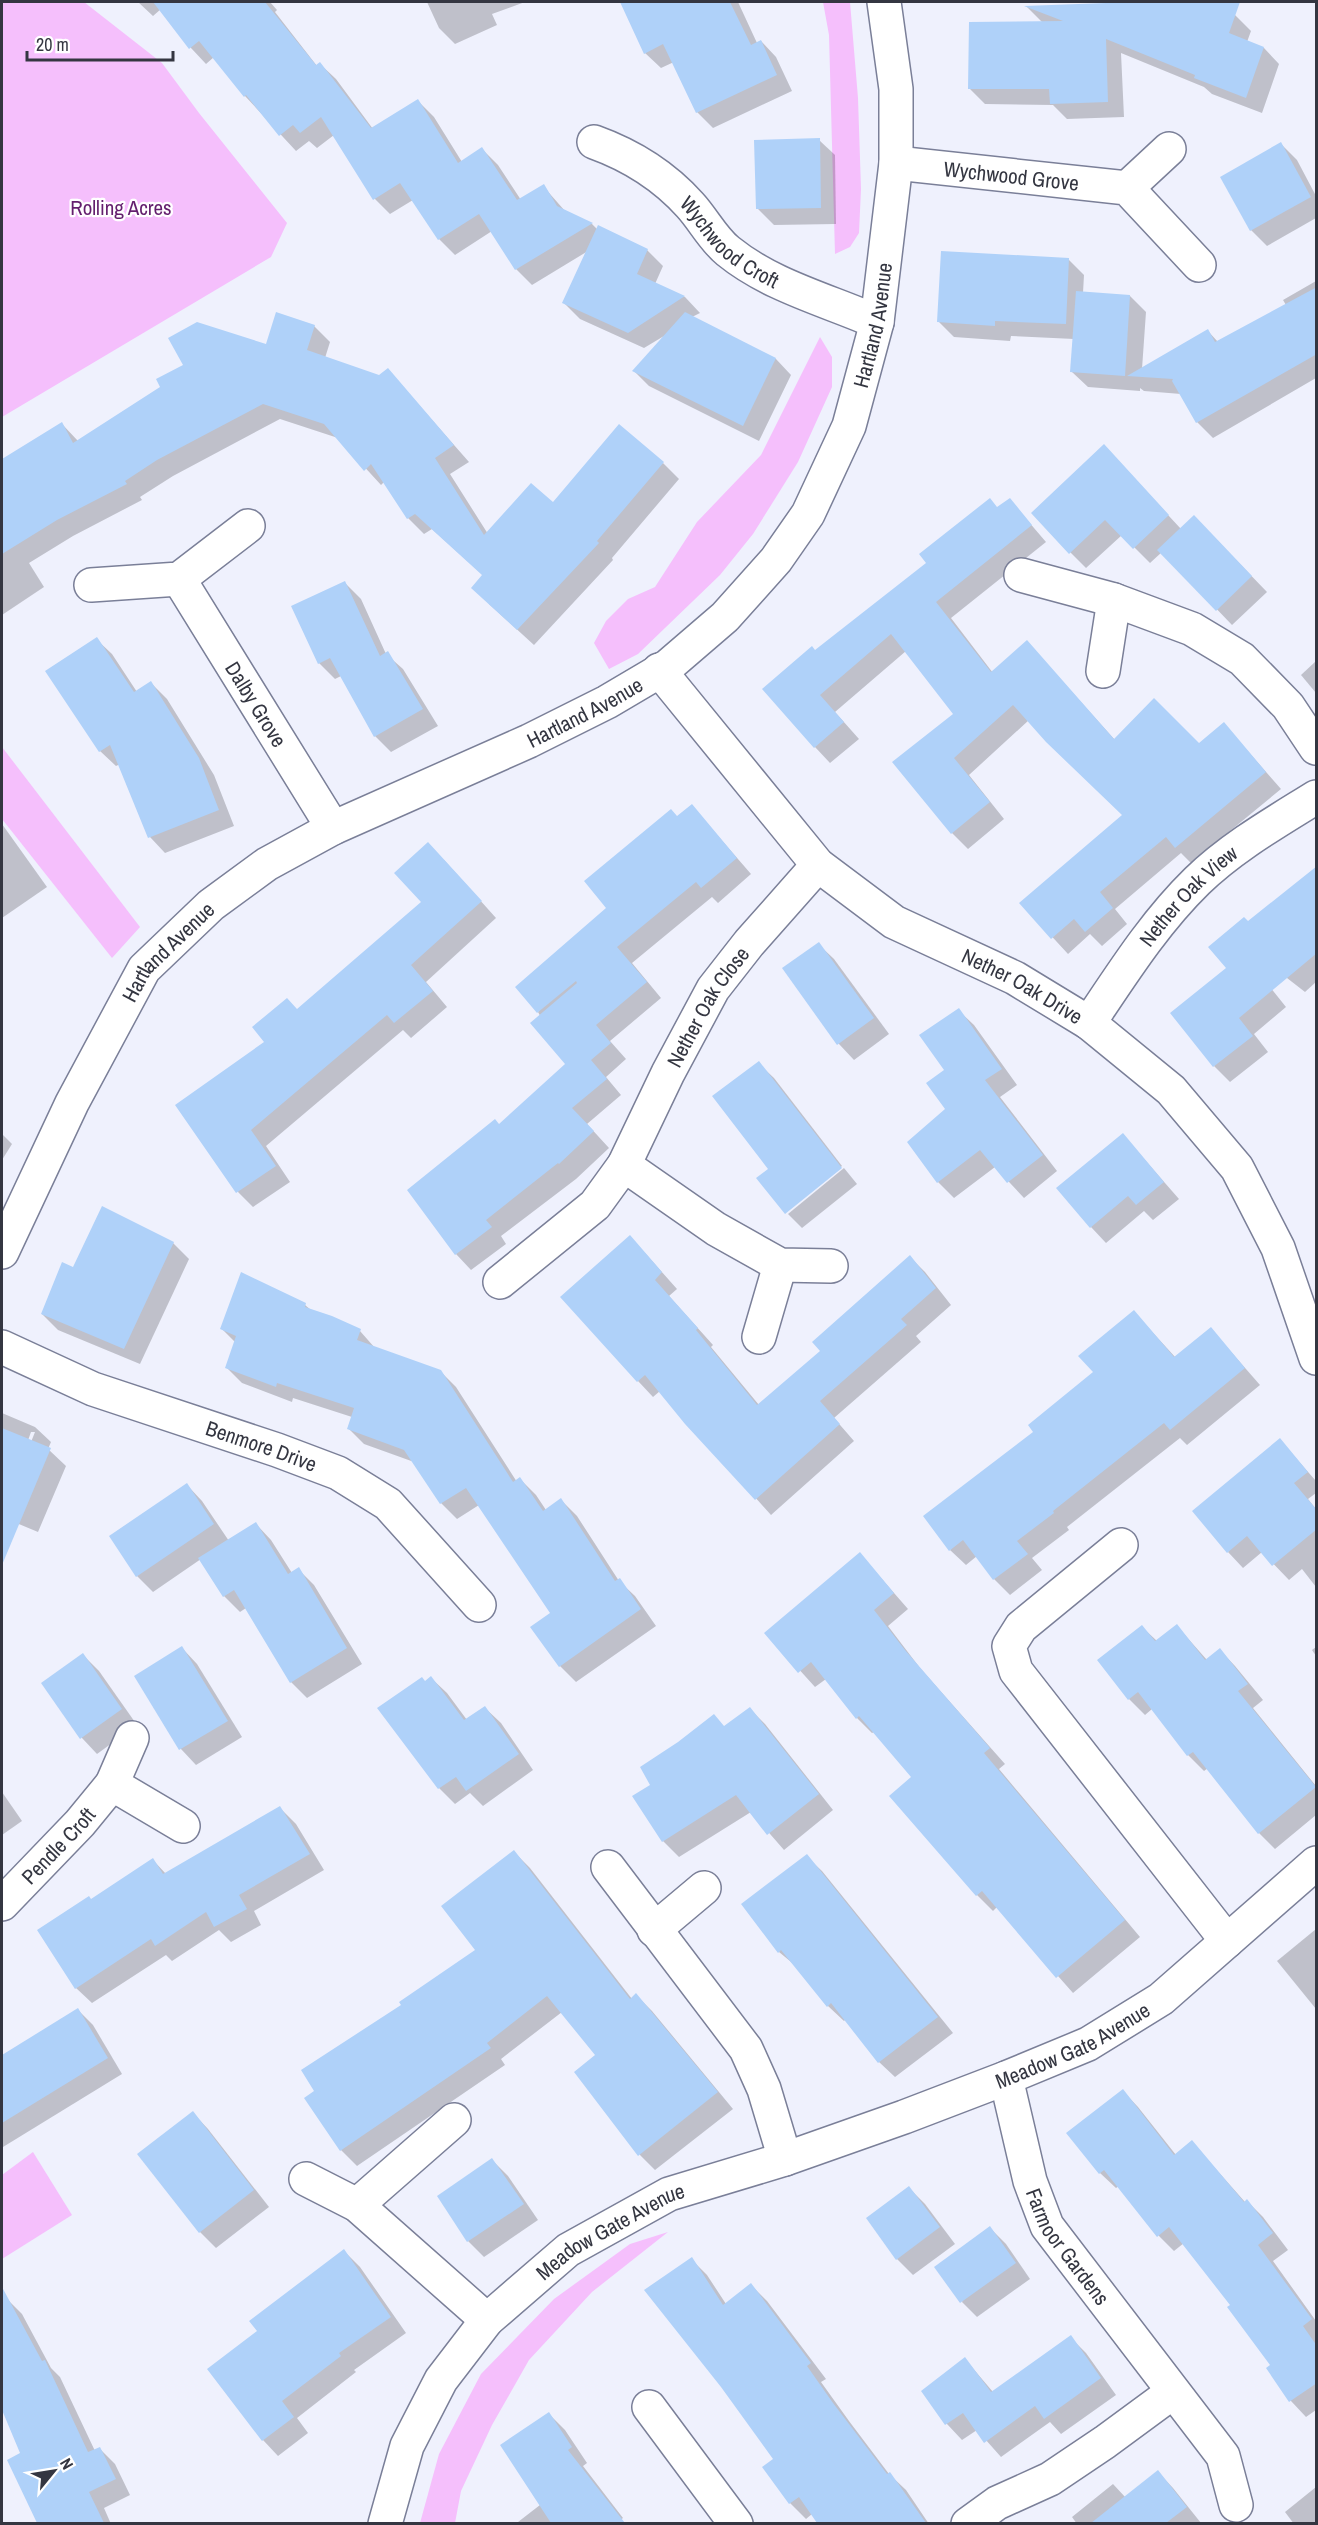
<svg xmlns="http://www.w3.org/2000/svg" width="1318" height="2525" viewBox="0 0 1318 2525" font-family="'Archivo Narrow',sans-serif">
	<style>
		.green { fill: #f5bffc }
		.shadow { fill: #0003; fill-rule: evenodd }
		.building { fill: #afd1f9 }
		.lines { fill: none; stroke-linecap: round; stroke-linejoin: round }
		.street-casing { stroke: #7a7f98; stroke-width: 36 }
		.street { stroke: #fff; stroke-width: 33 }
		.labels { text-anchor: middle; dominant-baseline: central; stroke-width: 4.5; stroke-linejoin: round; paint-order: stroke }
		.street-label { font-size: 21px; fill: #343641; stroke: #fff }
		.park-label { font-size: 21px; fill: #641f6e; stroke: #fff }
	</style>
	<rect width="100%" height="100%" fill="#eff1fd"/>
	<g class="green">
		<polygon points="2,2 84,2 162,63 199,113 287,223 271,257 2,417"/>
		<polygon points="823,2 850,2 858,98 861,189 859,233 850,247 835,254 829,35"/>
		<polygon points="820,337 832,357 832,387 798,462 753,534 720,575 638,654 609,669 594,643 606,621 628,599 655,587 697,522 761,455"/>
		<polygon points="2,747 140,927 112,958 2,819"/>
		<polygon points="33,2152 72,2215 2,2259 2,2175"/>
		<polygon points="668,2232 592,2292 529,2360 492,2425 461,2491 455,2523 420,2523 439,2454 481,2374 554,2299 630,2244"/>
	</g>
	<g class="shadow">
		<polygon points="138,2 270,2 277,10 275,12 317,66 320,64 336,79 373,129 418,101 434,117 462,162 482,149 498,165 521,200 543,186 565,211 592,224 598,230 647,250 663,266 655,284 685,297 700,313 692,317 776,359 791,375 759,441 649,386 634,371 664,336 644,348 580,319 564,303 588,251 532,285 516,269 492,231 455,255 439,239 413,200 390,214 375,199 334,135 317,148 309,141 296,151 245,96 214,57 206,64 191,48 161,9 153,16"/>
		<polygon points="427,2 525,2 492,14 497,25 455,44 439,28"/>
		<polygon points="621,2 738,2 757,43 761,41 776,57 792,91 713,128 697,112 674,62 661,68 645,53"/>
		<polygon points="1135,2 1202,2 1235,15 1251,31 1247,42 1264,48 1279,64 1262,113 1212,94 1204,87 1121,53 1124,117 1067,119 1053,105 985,104 970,89 1043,23 1027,7 1134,4"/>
		<polygon points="819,140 835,155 836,224 774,225 758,209"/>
		<polygon points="1281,144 1297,160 1316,196 1316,218 1267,246 1251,230"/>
		<polygon points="1068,259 1084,275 1083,293 1130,296 1146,312 1142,369 1208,331 1218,342 1286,305 1283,300 1316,281 1316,378 1213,438 1197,422 1181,394 1144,391 1140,388 1140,391 1088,387 1072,372 1074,339 1011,336 1010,341 954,337 939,322"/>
		<polygon points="314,326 330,342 325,358 380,377 388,370 469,462 450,474 488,534 553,504 663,463 679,479 612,558 613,560 534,645 489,604 484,576 432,529 424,534 408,518 384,482 381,485 338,438 280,419 173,476 140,497 142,500 73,536 29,563 44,587 2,615 2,468 62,424 78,441 267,346"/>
		<polygon points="1119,462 1181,529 1210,533 1267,592 1232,625 1162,552 1150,563 1122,535 1086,568 1070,552"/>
		<polygon points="1010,500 1046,542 951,618 993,673 1027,642 1115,740 1199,745 1224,724 1281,789 1191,863 1181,853 1115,909 1127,924 1102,946 1090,934 1068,954 1021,903 1124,816 1029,720 969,775 1004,819 968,849 952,833 894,762 955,714 906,651 835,712 859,739 830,763 815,747 816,651"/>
		<polygon points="345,583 361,599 386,654 403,669 438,726 391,752 375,736 341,676 335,679 319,663"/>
		<polygon points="96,639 112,654 137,692 151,683 167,699 214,775 234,826 165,853 150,837 120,764 116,766 100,751"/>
		<polygon points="1316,661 1316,693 1301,675"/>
		<polygon points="692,806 751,874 718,903 712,897 632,963 661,998 610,1041 626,1059 606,1077 621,1095 587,1124 609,1148 576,1179 501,1236 506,1244 471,1270 456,1254 499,1126 567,1065 538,1012 608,908 678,818"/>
		<polygon points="2,824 47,887 2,918"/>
		<polygon points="444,860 496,918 426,982 447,1007 411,1038 403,1030 266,1146 290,1182 253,1207 238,1192 266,1042 297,1010 423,903"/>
		<polygon points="1316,877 1316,982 1305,992 1250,949"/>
		<polygon points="818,944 834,959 889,1034 854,1060 839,1044 784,969"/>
		<polygon points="1258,972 1286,1007 1254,1034 1268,1052 1230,1082 1214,1066"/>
		<polygon points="958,1010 974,1025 1017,1085 1000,1097 1057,1171 1024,1198 995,1167 954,1198 938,1182 909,1142 947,1109 946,1071"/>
		<polygon points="758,1063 774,1078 842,1166 786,1212 770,1169"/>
		<polygon points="2,1134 12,1144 2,1160"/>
		<polygon points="1123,1135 1179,1199 1153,1220 1144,1211 1106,1243 1091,1227"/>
		<polygon points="844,1168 857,1184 802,1228 788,1214"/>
		<polygon points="173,1243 189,1259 140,1364 58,1330 42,1314 74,1269"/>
		<polygon points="645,1253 677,1289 669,1296 713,1345 711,1347 759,1405 822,1351 910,1257 925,1272 951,1305 916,1336 921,1342 834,1418 854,1441 771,1515 660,1391 653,1397 638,1381"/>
		<polygon points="305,1305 311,1310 360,1331 375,1348 440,1371 456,1387 517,1482 520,1479 536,1495 546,1510 561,1500 577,1516 619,1581 635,1596 656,1626 576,1682 560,1666 552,1613 479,1505 457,1519 441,1503 414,1462 364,1444 348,1428 352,1417 293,1398 292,1402 242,1383 226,1367 235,1342 222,1329"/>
		<polygon points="1134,1312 1176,1358 1211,1329 1260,1385 1187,1445 1180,1438 1067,1527 1069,1530 1032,1558 1042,1570 1010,1595 994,1579 977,1556 966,1565 950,1550 1035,1432 1095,1373"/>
		<path d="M2,1413L35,1427L51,1442L48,1449L66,1466L38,1532L2,1517ZM31,1432H35L29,1447L26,1446Z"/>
		<polygon points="1280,1440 1316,1481 1316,1493 1308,1499 1316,1509 1316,1587 1302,1569 1289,1580 1262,1552 1243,1568 1228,1552"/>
		<polygon points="187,1485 202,1501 229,1541 256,1524 271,1540 292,1573 298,1569 314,1585 362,1664 307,1698 291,1682 246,1608 240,1612 224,1596 201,1559 153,1592 137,1576"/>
		<polygon points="860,1554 908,1609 888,1626 920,1668 1005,1764 999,1769 1140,1937 1073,1993 997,1907 993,1911 977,1895 913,1777 874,1732 872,1733 857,1718 826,1679 815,1687 766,1633"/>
		<polygon points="1177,1626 1207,1660 1220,1650 1235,1666 1263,1700 1253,1708 1316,1786 1316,1815 1275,1849 1259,1833 1208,1768 1204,1771 1188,1755 1152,1709 1145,1715 1129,1699 1142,1627 1157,1641"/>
		<polygon points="1316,1647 1316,1656 1312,1650"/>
		<polygon points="182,1648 197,1664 242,1737 196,1765 181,1749 136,1676"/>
		<polygon points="83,1655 99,1671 137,1725 97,1754 82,1738"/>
		<polygon points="431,1678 447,1693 467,1720 485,1708 501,1723 533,1770 483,1806 470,1793 455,1804 439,1788 379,1708"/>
		<polygon points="750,1709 765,1724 833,1810 784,1850 751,1812 679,1857 663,1841 652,1785"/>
		<polygon points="2,1792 22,1821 2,1835"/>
		<polygon points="280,1808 296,1824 324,1870 254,1911 261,1925 231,1942 219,1930 172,1961 166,1955 92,2003 76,1988 92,1901 153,1860 166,1874"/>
		<polygon points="514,1852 530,1868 632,1999 636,1995 652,2011 733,2109 655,2170 640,2155 597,2056 562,2012 501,2059 505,2065 357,2166 341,2150 316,2091 404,2005 477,1950"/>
		<polygon points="806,1856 822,1871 953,2033 895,2077 879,2062 846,2019 844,2021 828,2006 796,1966 779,1952"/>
		<polygon points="1316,1929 1316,2009 1277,1961"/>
		<polygon points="78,2010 93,2025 122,2074 3,2147 2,2057"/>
		<polygon points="1123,2091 1138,2107 1176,2155 1192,2142 1245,2202 1247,2201 1263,2217 1288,2250 1273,2261 1316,2321 1316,2410 1306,2417 1291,2401 1268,2368 1273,2365 1232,2305 1184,2243 1174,2251 1159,2236 1119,2186 1116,2188 1100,2173"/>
		<polygon points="193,2113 208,2129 269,2207 216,2248 200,2232 139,2154"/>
		<polygon points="492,2160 508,2176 538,2220 484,2257 468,2241"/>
		<polygon points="909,2188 925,2204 955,2244 913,2275 897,2259"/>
		<polygon points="990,2228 1006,2244 1030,2279 977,2317 962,2302"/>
		<polygon points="344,2251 360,2267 406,2333 354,2370 356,2372 297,2418 308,2433 278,2456 263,2440 259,2331"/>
		<polygon points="691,2259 707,2275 726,2304 751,2285 767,2301 826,2379 821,2382 849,2421 889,2474 906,2490 929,2524 819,2524 812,2514 806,2519 790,2503 775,2459"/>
		<polygon points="6,2298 22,2314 51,2368 60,2377 95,2451 99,2448 115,2464 130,2495 104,2508 111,2524 39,2524 9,2460 22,2454 2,2407 2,2300"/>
		<polygon points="1070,2337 1086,2353 1116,2395 1061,2434 1050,2422 1001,2457 977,2430 962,2440 947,2424 923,2391 965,2359 993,2392"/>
		<polygon points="549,2414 565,2430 587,2463 583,2466 623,2518 615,2524 518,2522 540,2505"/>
		<polygon points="1158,2472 1173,2488 1201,2523 1077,2524 1072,2517 1113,2484 1126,2498"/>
		<polygon points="1316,2487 1316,2524 1294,2524 1285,2512"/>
	</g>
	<g class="building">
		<polygon points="153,2 265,2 316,65 320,62 371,128 418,99 458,163 482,147 517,200 544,184 557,206 593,223 515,270 479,214 438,240 400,183 373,200 321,117 300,133 293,125 279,136 246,95 244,97 199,41 189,49"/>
		<polygon points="620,2 730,2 751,45 761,40 777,75 696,113 663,44 644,54"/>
		<polygon points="1133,2 1240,2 1229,33 1264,47 1246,98 1194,78 1195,75 1106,39 1108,102 1050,104 1049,89 968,89 969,22 1063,21 1024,6"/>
		<polygon points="820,138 821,208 756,209 754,140"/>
		<polygon points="1281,142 1311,197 1250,231 1220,177"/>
		<polygon points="598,225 648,249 637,274 685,296 628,333 562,303"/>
		<polygon points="941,251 1069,258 1066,324 995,321 995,326 937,322"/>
		<polygon points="1317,287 1317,354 1196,423 1172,381 1173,379 1127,376 1208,329 1215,342"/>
		<polygon points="1076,291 1130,295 1125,376 1070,372"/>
		<polygon points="276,312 315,325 307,350 379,375 388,368 454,445 435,458 484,535 531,483 553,502 619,424 664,462 597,541 599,543 517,630 471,588 482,575 415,514 407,519 371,464 364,471 324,424 263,404 157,460 125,481 127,484 57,520 2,554 2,459 62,422 73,443 160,387 156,379 183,365 168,338 197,322 266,344"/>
		<polygon points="685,312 776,358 743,426 632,371"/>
		<polygon points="1104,444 1169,515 1133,549 1105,520 1069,554 1031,513"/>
		<polygon points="990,498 997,507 1010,498 1032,525 936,602 991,672 1027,640 1114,739 1154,698 1199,743 1224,722 1266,772 1175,848 1166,837 1100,892 1113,908 1085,932 1074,919 1051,939 1019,903 1122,815 1046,742 1013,705 954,758 990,802 951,834 892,762 953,714 891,634 820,695 844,722 814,748 762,689 812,646 815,650 926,563 919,554"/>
		<polygon points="1194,515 1252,576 1216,611 1157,550"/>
		<polygon points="345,581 380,656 388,651 423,709 374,737 330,658 318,664 291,606"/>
		<polygon points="97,637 134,692 151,681 199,758 219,810 148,838 110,745 99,752 45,671"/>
		<polygon points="692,804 737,858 701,888 696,882 617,947 647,982 596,1025 611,1043 591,1060 607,1079 572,1108 594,1131 559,1164 558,1163 486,1220 492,1227 455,1255 407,1190 495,1119 499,1124 565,1064 530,1023 577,983 576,981 537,1013 515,987 606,908 584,881 671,809 677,816"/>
		<polygon points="428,842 482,901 411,965 433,991 394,1023 387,1015 251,1130 276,1166 236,1193 175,1105 264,1042 252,1027 287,998 297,1009 421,902 394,873"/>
		<polygon points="1317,866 1317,953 1239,1018 1253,1036 1213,1067 1170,1013 1226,968 1208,947 1244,917 1248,921"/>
		<polygon points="819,942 874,1018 837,1045 782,968"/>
		<polygon points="959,1008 1002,1069 985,1080 1043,1155 1007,1183 980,1150 937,1183 907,1142 945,1109 926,1083 944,1070 919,1035"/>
		<polygon points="759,1061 842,1168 785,1214 756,1178 768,1169 712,1096"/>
		<polygon points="1123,1133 1164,1182 1136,1205 1128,1196 1090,1228 1056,1188"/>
		<polygon points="102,1206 174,1242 124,1349 41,1314 62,1262 73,1267"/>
		<polygon points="630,1235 662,1272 655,1280 698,1328 696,1330 757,1405 820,1351 812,1342 910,1255 936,1288 901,1319 907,1325 820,1401 840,1424 755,1500 685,1424 645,1375 637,1382 560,1297"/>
		<polygon points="241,1272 306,1303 305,1307 332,1316 361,1329 357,1340 441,1370 513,1482 520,1477 543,1511 561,1498 615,1581 620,1578 641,1609 559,1667 530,1627 550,1613 466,1488 440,1504 404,1450 347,1429 354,1408 277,1383 276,1387 225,1368 236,1336 220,1329"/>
		<polygon points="1134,1310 1174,1357 1211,1327 1245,1368 1170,1430 1164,1423 1053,1511 1054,1513 1017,1541 1028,1554 993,1580 963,1540 949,1551 923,1516 1033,1432 1028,1425 1093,1372 1078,1356"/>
		<polygon points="2,1428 51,1448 2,1565"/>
		<polygon points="1280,1438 1308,1472 1294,1483 1317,1510 1317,1529 1272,1566 1247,1536 1227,1553 1192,1511"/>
		<polygon points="187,1483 214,1524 136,1577 109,1536"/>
		<polygon points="256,1522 288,1574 299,1567 347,1648 290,1683 234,1590 223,1597 198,1558"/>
		<polygon points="860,1552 894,1593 874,1610 905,1650 990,1748 984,1753 1125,1920 1056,1978 982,1891 976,1896 889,1796 911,1777 859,1716 856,1719 811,1662 798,1673 764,1633"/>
		<polygon points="1177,1624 1205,1660 1220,1648 1248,1684 1238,1691 1316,1787 1258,1834 1193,1752 1187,1756 1138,1692 1128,1700 1097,1660 1142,1625 1155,1641"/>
		<polygon points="182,1646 228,1721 179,1750 134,1676"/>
		<polygon points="83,1653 122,1709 80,1739 41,1683"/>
		<polygon points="431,1676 464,1720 485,1706 519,1754 466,1791 456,1777 438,1789 377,1708 422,1677 425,1681"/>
		<polygon points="750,1707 819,1794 767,1835 736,1795 662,1842 632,1796 650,1785 640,1767 678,1742 714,1714 724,1726"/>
		<polygon points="280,1806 310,1854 239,1895 247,1909 214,1927 206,1912 155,1946 151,1939 75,1989 37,1930 89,1896 91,1899 153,1858 163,1874"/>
		<polygon points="514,1850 630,1999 636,1993 718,2092 638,2156 574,2072 595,2055 547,1996 487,2043 491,2048 340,2151 304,2098 314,2091 301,2070 401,2005 399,2002 475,1950 441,1906"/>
		<polygon points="807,1854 938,2017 878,2063 831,2003 827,2007 781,1950 778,1953 741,1904"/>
		<polygon points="78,2008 108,2058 2,2123 2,2055"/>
		<polygon points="1123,2089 1174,2155 1192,2140 1244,2202 1247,2199 1273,2233 1258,2245 1312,2319 1303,2326 1317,2346 1317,2383 1289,2402 1266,2368 1270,2365 1227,2307 1230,2305 1169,2227 1157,2237 1104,2170 1099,2174 1066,2133"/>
		<polygon points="193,2111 254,2190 199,2233 137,2154"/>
		<polygon points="492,2158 524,2204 467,2242 437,2196"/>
		<polygon points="909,2186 940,2227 896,2260 866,2218"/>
		<polygon points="990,2226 1016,2263 960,2303 934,2267"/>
		<polygon points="344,2249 391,2317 339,2353 341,2356 282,2401 294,2417 262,2441 207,2369 257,2331 249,2321"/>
		<polygon points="692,2257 723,2305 751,2283 811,2363 807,2366 833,2403 887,2474 890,2472 926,2523 817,2523 799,2497 789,2504 762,2467 773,2459 721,2387 644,2290"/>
		<polygon points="2,2287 42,2361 45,2360 88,2452 100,2447 116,2479 89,2492 104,2523 37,2523 7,2460 20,2453 2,2410"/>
		<polygon points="1071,2335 1101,2378 1044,2419 1035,2406 984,2443 963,2413 945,2425 921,2391 965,2357 991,2392"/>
		<polygon points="549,2412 572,2447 568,2450 625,2523 551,2523 500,2445"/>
		<polygon points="1158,2470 1187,2507 1166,2523 1091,2523"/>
	</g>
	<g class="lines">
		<g class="street-casing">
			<g id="street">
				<path id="s1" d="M594,142C630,155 664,176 690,205C703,219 713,239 728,251C771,286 827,300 877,322"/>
				<path id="s2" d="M896,163L1127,188L1199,265"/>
				<polyline points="1127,188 1169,149"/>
				<polyline points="1021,575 1114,600 1192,629 1242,659 1288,706 1316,748"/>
				<path id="s3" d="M179,579L333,828"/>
				<polyline points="91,585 179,579 248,526"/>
				<path id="s4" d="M659,670L818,865L894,922L1015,978L1089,1023L1171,1090L1237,1168L1278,1248L1316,1358"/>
				<polyline points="1103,671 1114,600"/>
				<path id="s5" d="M1089,1023C1122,974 1154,923 1197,881C1232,847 1276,822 1316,797"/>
				<polyline points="624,1165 716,1229 780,1265 831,1266"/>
				<path id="s6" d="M2,1252L72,1103L144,969L211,905L267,864L333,828L529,741L607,702L668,666L725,617L776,560L808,514L849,426L877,322L896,163V89L884,2"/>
				<path id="s7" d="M500,1282L595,1205L624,1165L668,1073L713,989L749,943L818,865"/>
				<polyline points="759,1337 780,1265"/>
				<path id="s8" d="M2,1347L93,1389L277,1450L338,1473L388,1504L479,1605"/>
				<polyline points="1121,1545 1021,1627 1009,1646 1016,1671 1227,1941"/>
				<polyline points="112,1784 183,1826"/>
				<polyline points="608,1867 746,2049 764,2089 785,2159"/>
				<path id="s9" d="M2,1904L80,1823L112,1784L132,1738"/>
				<polyline points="654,1930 704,1888"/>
				<path id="s10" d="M1006,2078L1030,2181L1047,2226L1223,2456L1236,2505"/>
				<polyline points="306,2179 357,2205 487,2320"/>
				<polyline points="357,2205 454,2120"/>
				<polyline points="649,2407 736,2524"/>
				<path id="s11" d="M385,2524L407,2446L441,2380L487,2320L568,2250L669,2194L785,2159L904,2117L1006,2078L1088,2044L1161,1999L1316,1863"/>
				<polyline points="968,2524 997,2503 1050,2479 1105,2442 1173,2392"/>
			</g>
		</g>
		<use href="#street" class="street"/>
	</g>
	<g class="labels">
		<g class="street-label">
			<text stroke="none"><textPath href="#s2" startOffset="116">Wychwood Grove</textPath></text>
			<text stroke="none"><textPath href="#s1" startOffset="171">Wychwood Croft</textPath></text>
			<text stroke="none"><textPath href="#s6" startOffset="1335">Hartland Avenue</textPath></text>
			<text stroke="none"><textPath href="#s3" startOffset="147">Dalby Grove</textPath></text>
			<text stroke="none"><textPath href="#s6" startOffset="831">Hartland Avenue</textPath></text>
			<text stroke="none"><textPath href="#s5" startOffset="162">Nether Oak View</textPath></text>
			<text stroke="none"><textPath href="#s6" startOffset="345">Hartland Avenue</textPath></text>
			<text stroke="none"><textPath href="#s4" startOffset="490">Nether Oak Drive</textPath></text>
			<text stroke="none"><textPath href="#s7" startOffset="351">Nether Oak Close</textPath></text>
			<text stroke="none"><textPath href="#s8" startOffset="278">Benmore Drive</textPath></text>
			<text stroke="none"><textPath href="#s9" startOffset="81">Pendle Croft</textPath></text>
			<text stroke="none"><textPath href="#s11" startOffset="884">Meadow Gate Avenue</textPath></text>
			<text stroke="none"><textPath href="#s11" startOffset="384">Meadow Gate Avenue</textPath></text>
			<text stroke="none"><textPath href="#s10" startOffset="182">Farmoor Gardens</textPath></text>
		</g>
		<g class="park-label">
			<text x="121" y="207">Rolling Acres</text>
		</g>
	</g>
	<rect width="1318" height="2525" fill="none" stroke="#343641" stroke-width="6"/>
	<g transform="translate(54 2471) rotate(60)" stroke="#ffffff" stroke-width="4.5" paint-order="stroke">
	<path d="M0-4.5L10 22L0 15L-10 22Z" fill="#343641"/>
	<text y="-9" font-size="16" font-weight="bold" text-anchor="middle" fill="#343641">N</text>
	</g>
	<path d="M27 51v9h146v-9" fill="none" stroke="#343641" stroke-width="3"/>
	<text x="36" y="51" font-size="18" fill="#343641" stroke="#ffffff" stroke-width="4.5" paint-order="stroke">20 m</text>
</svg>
